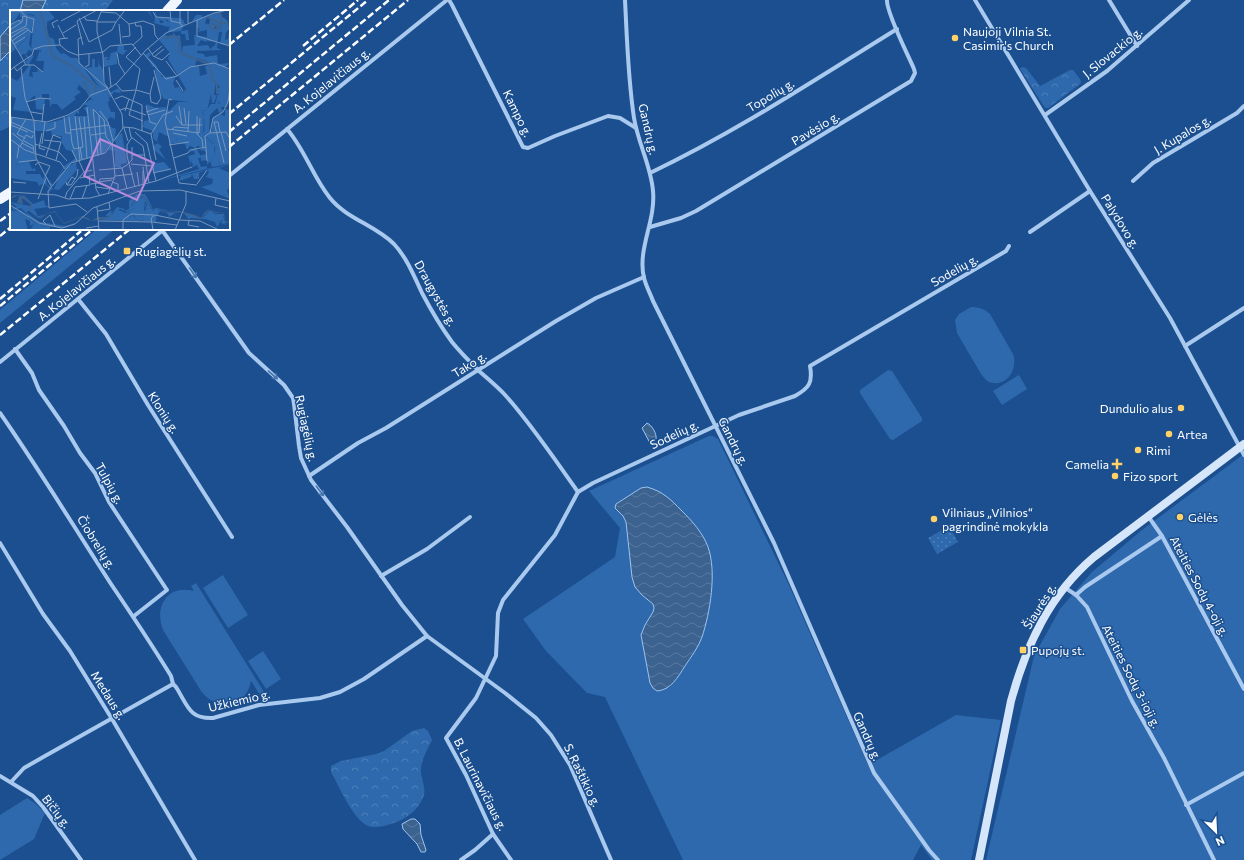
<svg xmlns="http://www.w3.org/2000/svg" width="1244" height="860" viewBox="0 0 1244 860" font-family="Commissioner,sans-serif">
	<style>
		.green { fill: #2e69ad; fill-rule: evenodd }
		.forest { fill: url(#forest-crowns) }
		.park { fill: url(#park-dots) }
		.water { fill: url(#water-waves); stroke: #9cc4f0 }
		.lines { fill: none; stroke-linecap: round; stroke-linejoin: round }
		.street { stroke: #a9c9ee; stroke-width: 4 }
		.secondary { stroke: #d6e6fa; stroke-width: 8 }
		.primary { stroke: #f0f6ff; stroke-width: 10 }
		.rail { stroke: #fff; stroke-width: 2.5; stroke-dasharray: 7 3; stroke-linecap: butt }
		.oneway { stroke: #4674ac }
		.poi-dot { fill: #ffd166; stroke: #1b4f8f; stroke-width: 1.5 }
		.labels { text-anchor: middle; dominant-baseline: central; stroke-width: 3; stroke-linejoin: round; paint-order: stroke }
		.poi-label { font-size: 12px; fill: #fff; stroke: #1b4f8f; text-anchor: start }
		.street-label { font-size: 12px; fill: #fff; stroke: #1b4f8f }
		.inset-river { fill: none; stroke: #3c6290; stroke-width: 2 }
		.inset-road { fill: none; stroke: #7695bc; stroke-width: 1 }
		.view { fill: #b68bdc; fill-opacity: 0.15; stroke: #b68bdc; stroke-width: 2 }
		.inset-edge { fill: none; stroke: #fff; stroke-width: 2 }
	</style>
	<defs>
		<pattern id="forest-crowns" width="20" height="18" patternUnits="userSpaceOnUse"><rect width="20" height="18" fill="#2e69ad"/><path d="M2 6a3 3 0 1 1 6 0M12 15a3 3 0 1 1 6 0" fill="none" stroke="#4d80b9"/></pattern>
		<pattern id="park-dots" width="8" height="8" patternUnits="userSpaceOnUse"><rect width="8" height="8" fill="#2e69ad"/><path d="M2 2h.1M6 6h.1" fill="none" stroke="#4d80b9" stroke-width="1.8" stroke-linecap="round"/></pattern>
		<pattern id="water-waves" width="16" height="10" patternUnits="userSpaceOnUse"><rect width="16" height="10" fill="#3c6290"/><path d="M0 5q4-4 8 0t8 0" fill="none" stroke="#597aa1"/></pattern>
	</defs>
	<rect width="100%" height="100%" fill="#1b4f8f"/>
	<g class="green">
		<polygon points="97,229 115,229 0,323 0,310"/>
		<path d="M971,307C980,307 984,309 990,314L1013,354C1018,367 1009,385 993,383C988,383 984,378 981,374L957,333L955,320L959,314Z"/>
		<polygon points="888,370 892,371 922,418 922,421 893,440 890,439 860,393 860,390"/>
		<polygon points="1019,375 1027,389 1002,405 993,391"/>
		<path d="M709,436H713L718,439L788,583L868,765L956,715L1001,720L971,860H932L921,845L913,860H683L605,697L587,693L546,651L523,619L615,557L620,528L589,491ZM641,488L693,655L678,677L669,688L648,671L641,635L645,625L653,612L654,608L653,604L642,595L629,547L626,522L616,504Z"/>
		<polygon points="1244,454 1244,860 986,860 1034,656 1060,609 1092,572 1142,530"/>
		<polygon points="223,575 248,615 228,628 203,588"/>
		<path d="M196,583L264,692L260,695L251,681C246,708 217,712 201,691L163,630C154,607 167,584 194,591L191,586Z"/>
		<polygon points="263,651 281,679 266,689 248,661"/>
		<polygon points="27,798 36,804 45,813 34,839 0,860 0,815"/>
	</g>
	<g class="forest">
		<polygon points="0,0 23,0 20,11 11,11 11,24 0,37"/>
		<polygon points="46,0 113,0 105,11 41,11"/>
		<polygon points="11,50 11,126 0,131 0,61"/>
		<polygon points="1022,67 1026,68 1040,86 1070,70 1073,70 1080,79 1081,82 1080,84 1048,108 1045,108 1020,69"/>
		<path d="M424,728L428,731L432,740C428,749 422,758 421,768C420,777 426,787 424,795C420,807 410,816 399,821C392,824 380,828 372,827C355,825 339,786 331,772V766L341,761L376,754L384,751L412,731Z"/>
	</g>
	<polygon class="park" points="949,526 958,542 937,554 928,538"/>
	<g class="water">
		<polygon points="23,0 46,0 41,11 20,11"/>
		<polygon points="11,24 11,50 0,61 0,37"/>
		<path d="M647,423C652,425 657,434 656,439L650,443L642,428Z"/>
		<path d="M647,487C664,492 670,499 682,511C692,521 703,533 708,547C717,572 710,613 702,637C698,648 691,657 685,666C678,677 671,690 657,691L653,688L650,683L641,635L645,625L653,612L654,608L653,604L642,595L635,587L632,577L626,522L623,516L615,508L616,504L641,488Z"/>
		<polygon points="411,819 415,819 420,824 421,835 426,850 425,852 421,852 417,844 403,829 402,824"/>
	</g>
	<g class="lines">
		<g class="street">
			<polyline points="449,0 452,5 523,147 528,148 555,136 608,116 620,118 636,128"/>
			<path d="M625,0C627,39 628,79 634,118C638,143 651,166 653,191C656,221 637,249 644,278C646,286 650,293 653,301L774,543L874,773L929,850L938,860"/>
			<polyline points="975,0 1090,191 1170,318 1244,455"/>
			<polyline points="1109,0 1137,46"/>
			<polyline points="1045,115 1107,71 1189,0"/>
			<path d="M287,129C305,150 313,177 330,198C347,219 375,225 394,244C407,258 414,276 422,293C431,310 441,327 452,342C460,352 470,362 479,371C488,379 498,387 506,396C532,425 555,460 578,492"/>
			<path d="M650,173C736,132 816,79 897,29"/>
			<polyline points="229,176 447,0"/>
			<polyline points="1133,181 1153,163 1237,113 1244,106"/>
			<path d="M650,227L681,218L696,211L911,81L915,73L914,69C908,55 886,12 887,0"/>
			<polyline points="162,230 249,353 284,385 293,398 294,404 299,446 301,458 311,480 347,527 402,605 427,636 505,693 536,718 551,735 570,765 611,860"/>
			<polyline points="1030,232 1090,191"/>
			<polyline points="78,299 106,334 148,405 232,537"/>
			<polyline points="1185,346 1244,308"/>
			<polyline points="15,349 32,373 39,390 64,426 80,453 95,473 109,502 167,590 134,616"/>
			<polyline points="0,362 163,230"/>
			<path d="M0,413C39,469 74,527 111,584C132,615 152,645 171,676L173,684"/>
			<polyline points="309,476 358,443 386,428 556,321 596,298 644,277"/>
			<polyline points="1148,516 1162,536 1244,689"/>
			<polyline points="1162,536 1085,587 1076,595 1087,607 1132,701 1164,758 1214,860"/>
			<polyline points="0,543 43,614 70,651 112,719 195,860"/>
			<polyline points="381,576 427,549 470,517"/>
			<polyline points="1064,587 1076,595"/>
			<path d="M173,684L176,687C188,706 189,719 213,718L259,705L320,698L340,692L364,679L427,636"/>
			<polyline points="0,776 33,796 43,807 81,860"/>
			<polyline points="11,782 24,768 45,756 173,684"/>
			<polyline points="1186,805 1244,773"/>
			<polyline points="461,860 475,850 493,834"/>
			<path d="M511,860L493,834L466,775L446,738L476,698L496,656L498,613L503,600L555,535L578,492L593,483L739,415L795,396C809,388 813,383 810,366L1006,251L1009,246"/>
		</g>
		<path class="secondary" d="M979,860L1011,701C1026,646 1049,595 1094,557L1244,444"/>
		<g class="primary">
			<polyline points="167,11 177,0"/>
			<polyline points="0,199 11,192"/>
		</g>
		<g class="rail">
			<polyline points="229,45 284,0"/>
			<polyline points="303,46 358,0"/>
			<polyline points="229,114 368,0"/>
			<polyline points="229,132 389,0"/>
			<polyline points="229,147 408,0"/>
			<polyline points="0,221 11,213"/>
			<polyline points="0,236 11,227"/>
			<polyline points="0,299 81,231"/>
			<polyline points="0,306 93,229"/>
			<polyline points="0,335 130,229"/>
		</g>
	</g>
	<defs><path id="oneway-shaft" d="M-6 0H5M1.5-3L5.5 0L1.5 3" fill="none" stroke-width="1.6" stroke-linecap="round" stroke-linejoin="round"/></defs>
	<g class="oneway">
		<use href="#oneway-shaft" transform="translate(193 273) rotate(56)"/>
		<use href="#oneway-shaft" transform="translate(273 375) rotate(41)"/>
		<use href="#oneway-shaft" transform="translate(320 491) rotate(53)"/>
	</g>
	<g class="poi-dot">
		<circle cx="955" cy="38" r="4"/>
		<rect x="123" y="247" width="8" height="8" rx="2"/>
		<circle cx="1181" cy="408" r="4"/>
		<circle cx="1169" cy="434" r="4"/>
		<circle cx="1138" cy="450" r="4"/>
		<path d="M1115 458h4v4h4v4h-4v4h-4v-4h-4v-4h4z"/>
		<circle cx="1115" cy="476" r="4"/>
		<circle cx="1180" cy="517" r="4"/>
		<circle cx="934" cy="519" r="4"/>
		<rect x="1019" y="646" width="8" height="8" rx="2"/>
	</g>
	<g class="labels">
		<g class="poi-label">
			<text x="963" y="31">Naujoji Vilnia St.<tspan x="963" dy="14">Casimir's Church</tspan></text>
			<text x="135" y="251">Rugiagėlių st.</text>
			<text x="1173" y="408" text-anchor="end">Dundulio alus</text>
			<text x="1177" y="434">Artea</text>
			<text x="1146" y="450">Rimi</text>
			<text x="1109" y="464" text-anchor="end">Camelia</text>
			<text x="1123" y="476">Fizo sport</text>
			<text x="942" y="512">Vilniaus „Vilnios“<tspan x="942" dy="14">pagrindinė mokykla</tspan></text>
			<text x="1188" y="517">Gėlės</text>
			<text x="1031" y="650">Pupojų st.</text>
		</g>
		<g class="street-label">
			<text transform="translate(1112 52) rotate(-39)">J. Slovackio g.</text>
			<text transform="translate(331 80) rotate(-39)">A. Kojelavičiaus g.</text>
			<text transform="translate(770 95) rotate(-31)">Topolių g.</text>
			<text transform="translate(518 113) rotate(64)">Kampo g.</text>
			<text transform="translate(815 128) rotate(-31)">Pavėsio g.</text>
			<text transform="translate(649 129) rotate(77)">Gandrų g.</text>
			<text transform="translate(1182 134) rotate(-31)">J. Kupalos g.</text>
			<text transform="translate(1121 221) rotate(58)">Palydovo g.</text>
			<text transform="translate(954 270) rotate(-30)">Sodelių g.</text>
			<text transform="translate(76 288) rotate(-39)">A. Kojelavičiaus g.</text>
			<text transform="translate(436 293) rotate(61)">Draugystės g.</text>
			<text transform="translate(469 364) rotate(-32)">Tako g.</text>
			<text transform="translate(164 412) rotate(57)">Klonių g.</text>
			<text transform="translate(307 428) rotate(78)">Rugiagėlių g.</text>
			<text transform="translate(674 434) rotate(-25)">Sodelių g.</text>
			<text transform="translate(734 441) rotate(63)">Gandrų g.</text>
			<text transform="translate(110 483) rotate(61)">Tulpių g.</text>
			<text transform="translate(97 542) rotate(58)">Čiobrelių g.</text>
			<text transform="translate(1200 586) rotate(62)">Ateities Sodų 4-oji g.</text>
			<text transform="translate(1039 606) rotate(-58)">Šiaurės g.</text>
			<text transform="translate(1132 676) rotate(63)">Ateities Sodų 3-ioji g.</text>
			<text transform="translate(109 695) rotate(58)">Medaus g.</text>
			<text transform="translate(239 700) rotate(-13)">Užkiemio g.</text>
			<text transform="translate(868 736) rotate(66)">Gandrų g.</text>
			<text transform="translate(583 775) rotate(64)">S. Raštikio g.</text>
			<text transform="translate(481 784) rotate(63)">B. Laurinavičiaus g.</text>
			<text transform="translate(57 811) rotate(52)">Bičių g.</text>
		</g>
	</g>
	<g transform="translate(10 10)">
		<rect width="220" height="220" fill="#1b4f8f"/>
		<path d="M145,0L147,7L170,8L173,10L175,14L171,21L178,20L179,30H176L175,24H171V21L163,22L166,26L170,25L172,43L173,36L185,35L184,25L197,27V20L187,22L190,19L187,18V10L182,11L186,5H192V8L211,1V5L208,3L211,11V6L217,10L216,13L220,19L216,22L215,30L218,29L219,22L220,36L210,34L212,22H209L207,38L212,40L187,41V43L194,44L195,47L207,45L208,54L220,53L215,57L220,60V90L216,97H211L213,101L210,104L215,106V99L220,100V136L218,140L220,141V154L198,158L211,155L208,152L207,138L204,137V147L197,155V150L191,151V145L196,144L195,141L189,140L192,139V133H176L166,128L168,130L165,133H167L159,134V127L149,122L147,132L152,137L149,139L156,150L143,139V136L148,133L143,128V121L133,117L134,111L139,110L136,94L146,98L155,97L159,101L168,92H179L154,89L148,80L145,57H143L135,45L139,42L141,45L138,47L146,55L152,67L166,66L163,73L165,78L169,77L173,82L176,79L158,49L160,43L149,30L155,24L157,26L163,25V22H158L160,15L157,9L153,11L145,8ZM197,7L210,12L214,13L210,20V18L203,20L208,18L203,19L195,13ZM197,29L198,31L206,32L205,35L200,39L198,35L187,36L191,30L197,32ZM187,48L198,52L199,55L195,56L197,64L190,66L189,56H185ZM206,72L210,77L207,79L209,86L207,91L210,93L207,98L210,104L203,108L201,125L206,132L203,134L193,124L194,105L191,100L197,101L201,84L202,93H204L207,85H204ZM10,3L24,6L19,34L23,42L19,40L16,44L18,47L23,45V47L19,54L21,56L19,66L23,67L22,62H27L28,59L33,62L34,51H26L30,40L31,43H41L91,79L75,58L82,57V49H85V57H88L89,47V54L93,59V73L101,82L109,78L111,83L104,82L100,88L97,84L100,91L97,92L79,87L68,64L39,50L55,61L69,75L67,79L71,82L64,87L66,89L52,100L47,94H42L40,97L39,84H32V88H35L34,100L26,99L25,85L17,92L21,102L3,100L6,88L0,86V67L7,71L19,56L15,51L18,50L15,44H12L19,39V26L0,44V11L3,14L13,8L10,7ZM108,35H114V40H117L113,45L107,42V54L94,57V47H99L96,50H99L101,43L107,41ZM82,89L83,92L79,97L86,95L90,98L92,97L89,92L96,94L100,107L97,111L101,117L106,119L105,127L112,123L117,153L111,154V158L105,157V141L98,140L103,133L104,136L106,134L105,129L93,144L60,153L59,158H55L56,156L52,161L42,177L37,168H33L41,157L36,166L43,175L54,156L66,148L61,141L56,140L51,131L52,126L42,125L41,121H25L26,150L7,156L3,142L0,144V107L38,113L53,109L69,99V105L67,102L64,106H78L74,98L78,96L73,94ZM187,146L191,157L197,156V159L220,155L209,158L220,163V178L217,180L220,189L191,177L202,174L203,169L196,167L199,162L197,159L149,171L189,159L187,155L181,158L183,155L180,148ZM154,152L160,159L143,163L141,154ZM8,185L15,186L23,194L34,190L35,195L39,197L24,199L28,206L34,205L29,208L21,202V194L16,188ZM135,191L137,199L139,198L147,203L146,212L134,211V209L128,211L90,210L100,207L95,206L101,200L102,205L106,199L116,203L125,198V202L119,203V208L123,205L127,210L136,203ZM0,192L20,196V201L16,202L30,212L55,216L71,211L55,218L28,216L11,198L0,201L4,199L0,198L7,197ZM200,200L205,204H214L212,209L216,215L211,213L212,210L206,212L195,205Z" fill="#2e69ad" fill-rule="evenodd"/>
		<path d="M139,1L143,8H149L150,13H153L154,8L162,16L158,17L144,13L145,9L143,8L138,2ZM207,3L211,5L212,13L217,10L220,18L216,13L209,20V18L205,20L203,19L208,18L206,16L203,19L199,16L200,8L210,12ZM19,26V39L11,46L7,38ZM184,90L191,100L196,101L193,122L198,123L200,119L206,132L204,134L193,124L194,104L187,95ZM166,127L176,133L183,131L192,133V137L187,136L186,138L192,148H181V155L178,146L185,144L184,141L179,142L185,138L180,136L177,140L175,134L164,133L168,130ZM205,137L209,140L208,152L211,155L202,157L200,151L204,147ZM3,141L7,156L19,152L22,159L25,158L26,161H16V164H30L32,168L36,169L37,175L44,179L49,166L59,156L66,152L67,160L49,180L42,179L38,184L40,179L34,173L29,176L27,172L0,168V142L1,144ZM197,160L189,163V169H184L182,164L181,167L169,171L171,166ZM127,184H135L143,198L133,186L125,189L120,198L127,189L133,187L143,201L145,198L166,201L147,199L156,203L169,202H172L164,203L168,210L164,204L159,207L158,204L150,201L147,206L139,198L136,199L137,194L135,191L134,200L137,202L129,208L133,206L134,211L127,210L124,205L117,208L122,200L125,202V198L117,202L110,199L103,202L107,197L115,199L114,201L119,199V191ZM11,200L28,216L40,217V220H20L24,214L20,216V211L15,209L18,220H0V201ZM174,203L192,208L197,204L208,212L213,205L215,212L220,213H214L212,209L207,217L205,212L195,209L180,208L179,210Z" fill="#2e69ad"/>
		<path d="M208,84L211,89L207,91L210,95L200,105L199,122L194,125L195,102L201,94H205Z" fill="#2e69ad"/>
		<path d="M0,0H38L45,8L37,12V18L39,27L44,29L46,38L51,44L54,43L61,48H67L83,71L99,87L98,94L101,102H105V109L100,107L97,102L79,97L83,90L75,80L63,70H54L57,64L55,61L31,48V40H21L24,5L18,4L17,7L10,3L2,14Z" fill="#2e69ad"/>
		<path d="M4,185L13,186L16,188L22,195L21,202L28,208H30L35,204L45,201L54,213L72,206L78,208L81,211L88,207H98L106,199L120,198L125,189L133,186L144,200L147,199L159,202L170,201L185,205L191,208L195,202L200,199L206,202L214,203L215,211L220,212H215L213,203H205L200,199L191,209L170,202L158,203L146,199L144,201L132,187L127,189L120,198L106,199L99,208L81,211L71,207L54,214L45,202L36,204L31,209L27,208L20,202V194L12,188L13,194L7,193L9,187H12L7,186L0,189Z" fill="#3c6290"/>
		<path class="inset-river" d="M30,0L40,35M207,3L211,5V13H217M197,7L211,13M201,13L209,17L212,14M197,14L204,20L210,17M153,28L165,26L169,29L170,43L199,54M40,36L42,45L63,57M200,55L202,69L207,74V84M64,58L85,76L86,82M73,71L79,84"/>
		<path class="inset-road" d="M92,0L87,12V22L93,45L94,73L98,78M160,0L161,11L170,13M170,0V12L172,17M178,0V13M0,1H15M92,2L106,3L119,14M143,2L146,7L160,8M74,6L76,10L87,11M69,8L79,32L102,20L106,12M187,10V26L220,36M51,11L72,0M87,12H106L115,0M109,14L111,34M119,14L133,11L144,15L145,25L148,29M0,15L9,10L11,13M48,15L55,29M44,18L42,13L48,10M0,20L12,12L13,6L24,9L22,23L16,18L0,28M53,23L66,15M0,24L16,16L17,7L9,0M0,27L16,55M72,27L68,29L69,53L97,78M112,27L120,26L119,14M2,31L18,20M4,34L15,27M50,35L49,29L58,28M73,35L67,11L87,0M123,35L132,27L131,16H126L125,13M138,38L144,47L154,39M107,43L109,54L115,64M133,43L156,69L167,66L180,57L204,53L220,59M142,44L152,36M145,47L152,50L160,43M156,51L167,66M4,57L22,45L24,39L33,36L50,35L57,41L67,45L93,42L100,36L122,34L131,45M75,57L79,55V44M99,57L101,77M11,58L15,88L24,111L26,148L41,176M144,60L151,88M0,61L4,57L7,61L14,55H24L33,62M166,70L173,81M106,74L112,81L126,80L130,59L116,47L126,37M98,79L107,73L136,40L156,23L204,3L218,0M126,80L119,105L133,111M126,80L140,84L141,92L147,94L151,88M140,84L144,67M105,89L112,86L132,95V121M162,90L159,89L155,111L169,173L187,175M16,92L30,88L41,89M136,96L140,112L146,114M169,96L172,115M77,97L86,179L90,186M174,98L176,114M83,99L88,146M83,99L94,110L96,127L102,134M110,100L116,98L136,105M90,101L98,112L103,131M115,101L119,89M21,102L33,104M136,102L148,98M89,105L91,144M138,105L155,100M65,106L70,150M166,106L172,115H192M187,106V124L192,129L193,137M0,107L37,112L58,105L70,98L81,85L97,79M54,107L56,123H61M59,107L62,133L64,139L68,138M74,107L77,148M1,112L25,123M32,112L34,94M1,115L18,122M113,117L124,118L141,124L146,150M119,117L121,127L133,136L139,173M114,118L118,131M157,119L189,123L190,108M60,120L99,115M161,120L165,117L178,118M36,121L45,118V112M125,122L137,133M178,122L179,101M210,122L208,112H204L214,153M211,122L216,141M2,123L12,131M32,123L29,138L35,140M163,123L177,126M200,123L216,122L220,129M0,124L2,107M141,124L153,105L163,101M81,125L95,123M122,127L117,135V146L125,177M15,128L7,124L16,109M0,129L15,140L50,152L55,159M34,130L51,132L46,150M14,131L23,136L24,142M12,133L23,139M137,133L146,171M25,134L49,142L57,151M32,134L35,112M159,135L179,132M10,137L16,125L22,128L23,125M70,137L72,149M68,138L73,137L69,107M62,140L67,151M122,145H135M36,146L43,125L51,128M7,148L9,136M164,148L178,143L180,140L196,137M69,151L74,162M197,151L195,126L200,123L203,108L213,102L218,92L220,77M9,152L27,150M121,154L142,156M25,155L29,152L40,156L35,166M133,157L135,174M112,158L117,179M89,160L112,158L117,155L122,150V137M127,162L129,175M143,163L161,159M105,166L123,164M70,168L85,165M3,172L16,173M56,172L57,175H61L67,166L68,159M89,172L102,170M102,172L108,174V181M81,174L89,173L90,169L104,168M133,174V161M187,174L197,160M57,175L62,167L65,169M86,177L100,179M0,182L46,185L58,189L80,188L146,171L182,157M98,184L105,166L102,133M55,188L57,182L74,162L82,160M206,188L205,195L218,198M28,189L36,168M60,189L65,177L80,175L79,166M72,189L77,175M0,195L29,213L52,218L65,214L83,198L130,181L170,180L220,191M87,197L89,220M88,201L100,199L99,192M77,202L66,194L39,198L38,181L61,153L95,143L113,118L112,104L97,78M40,205L45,216M89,211L142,212L167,215M179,211L178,215L189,217M36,214L33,211L40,205M76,218L89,216M113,220V210L121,204L144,205M143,220L141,208L145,205L169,210L190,211L209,220M165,220L176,194V181"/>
		<path class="view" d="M90,129L144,153L127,190L74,166Z"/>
		<rect width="220" height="220" class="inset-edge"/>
	</g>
	<g transform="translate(1216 832) rotate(156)" stroke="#1b4f8f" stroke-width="3" paint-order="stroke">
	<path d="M0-3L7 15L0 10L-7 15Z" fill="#ffffff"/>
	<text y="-6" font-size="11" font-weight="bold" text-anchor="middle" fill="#ffffff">N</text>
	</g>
</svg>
